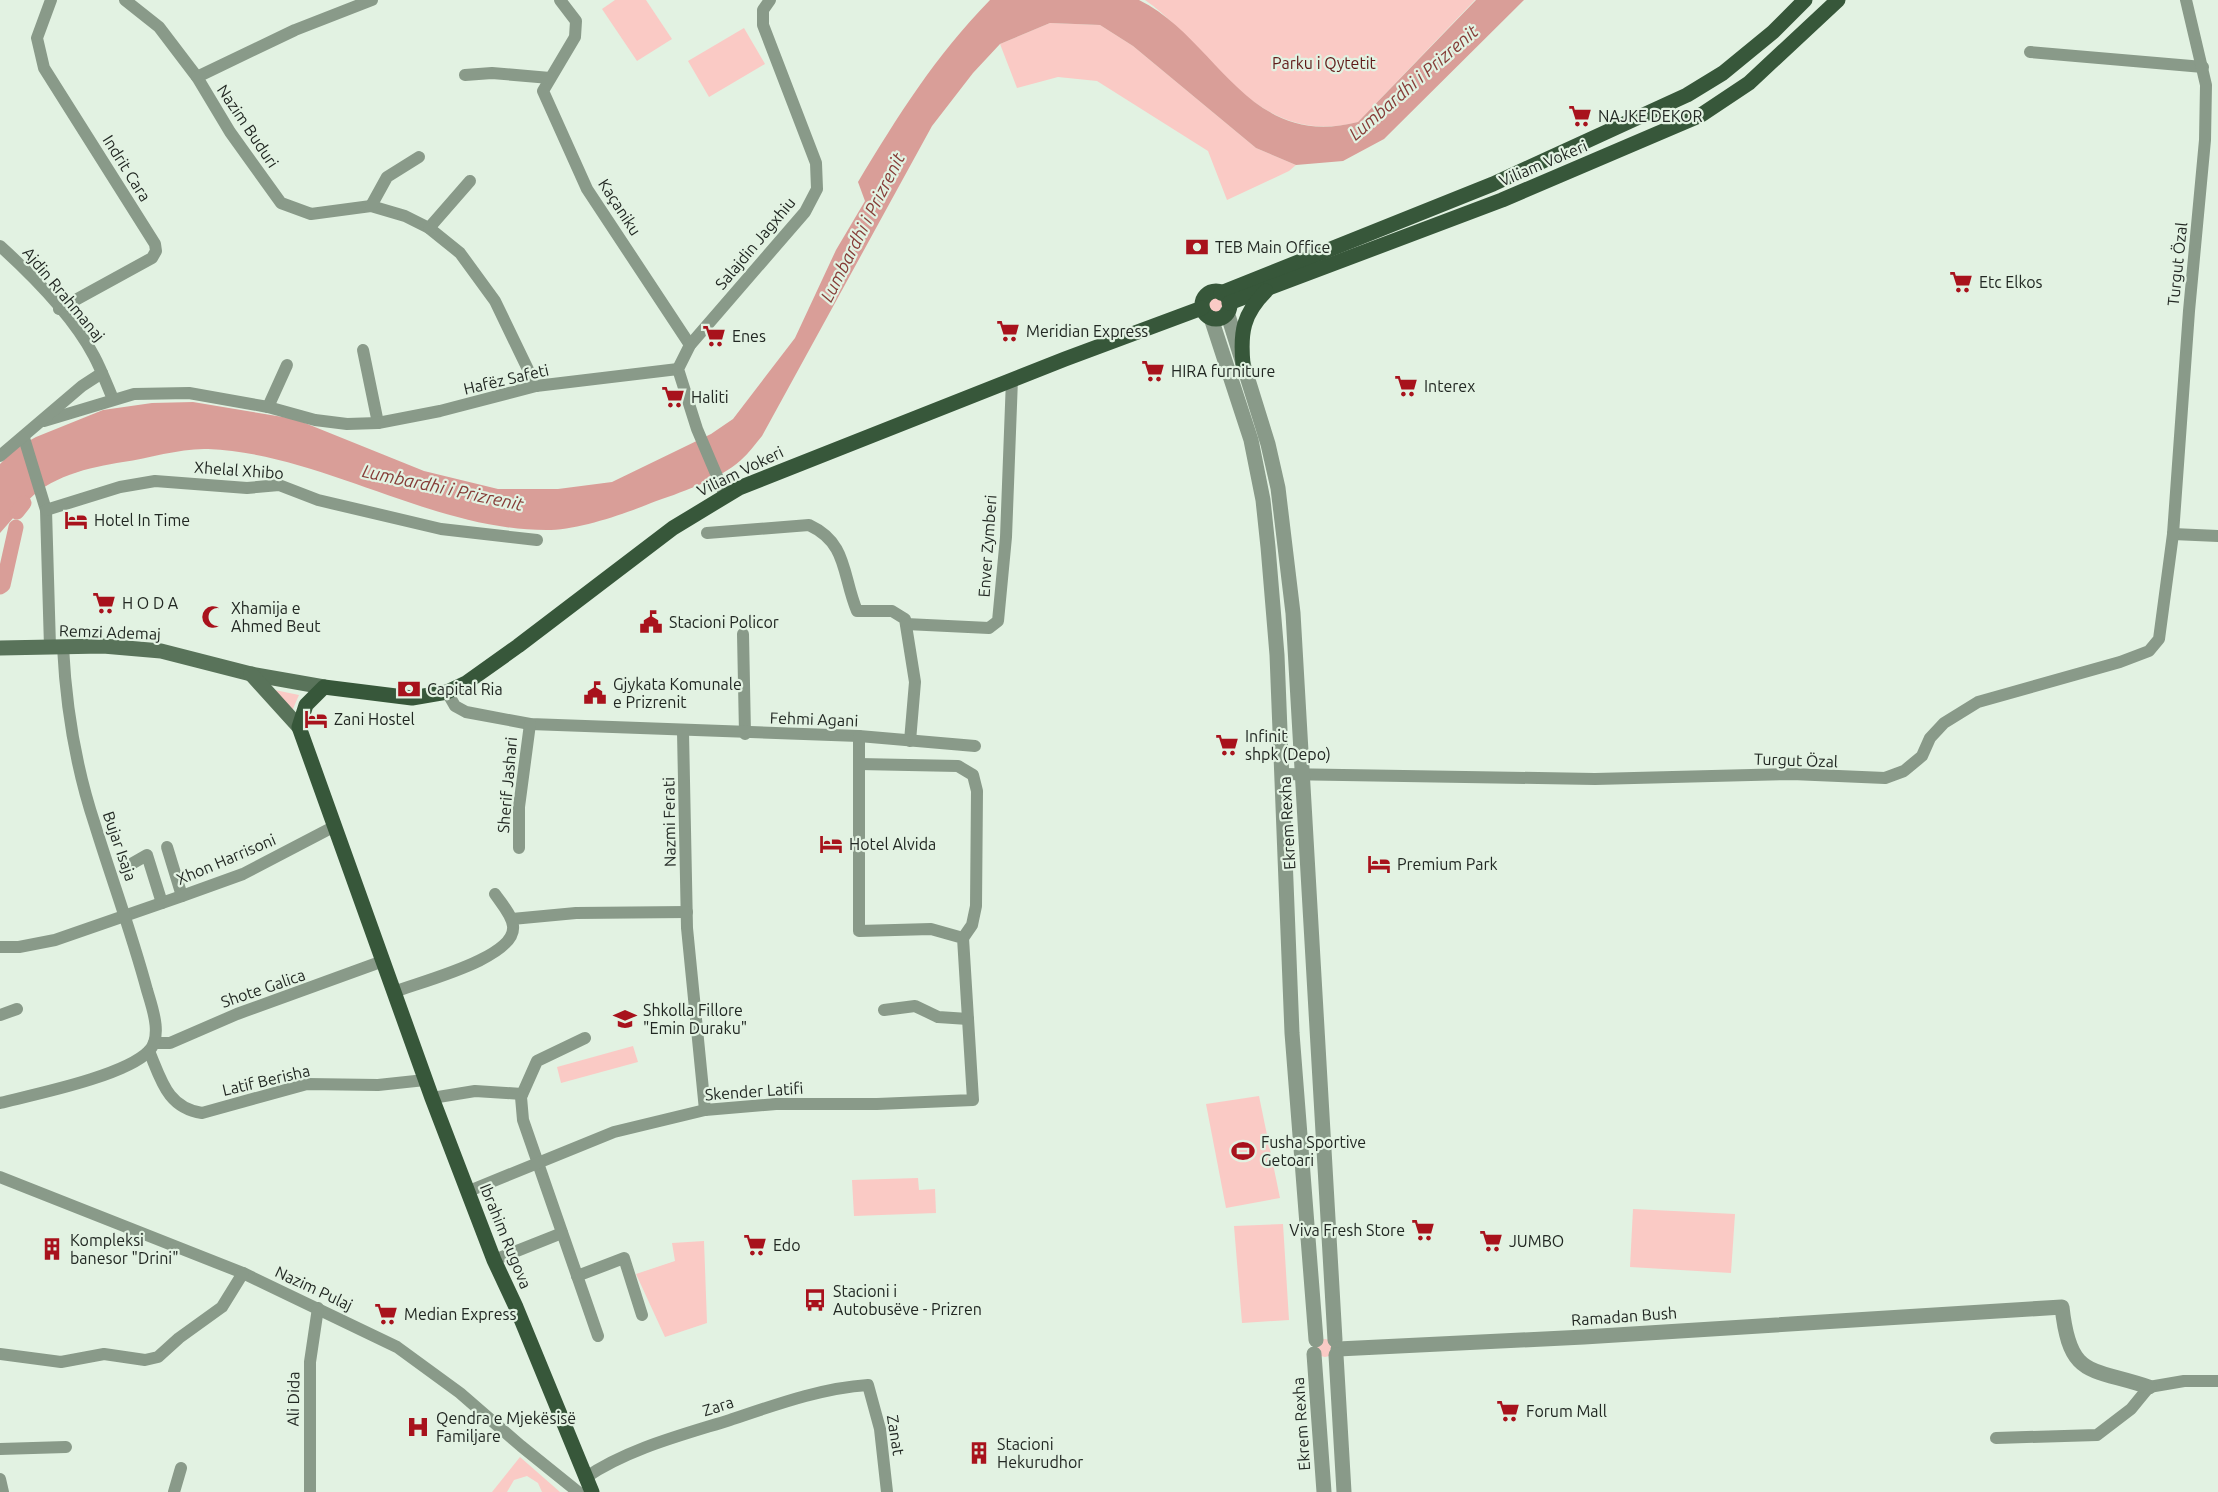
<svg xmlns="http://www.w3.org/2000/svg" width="2218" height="1492" viewBox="0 0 2218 1492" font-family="Ubuntu,sans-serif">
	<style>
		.green { fill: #facac5 }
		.water { fill: #d99e98 }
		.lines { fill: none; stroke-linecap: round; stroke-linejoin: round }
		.canal { stroke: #d99e98; stroke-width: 15 }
		.minor { stroke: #899a89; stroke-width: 12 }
		.tertiary { stroke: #899a89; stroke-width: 15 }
		.secondary { stroke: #59735a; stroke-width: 15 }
		.primary { stroke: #37573a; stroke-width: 15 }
		.labels { text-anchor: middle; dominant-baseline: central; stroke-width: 4.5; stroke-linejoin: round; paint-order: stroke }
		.park-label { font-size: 16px; fill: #5f1a18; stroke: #e2f2e2 }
		.poi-label { font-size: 16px; fill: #222823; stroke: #e2f2e2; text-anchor: start }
		.street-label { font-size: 16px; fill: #222823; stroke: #e2f2e2 }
		.water-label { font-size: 18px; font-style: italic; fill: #863d38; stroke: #e2f2e2 }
	</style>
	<rect width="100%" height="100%" fill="#e2f2e2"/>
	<g class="green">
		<polygon points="615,0 646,0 672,39 637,61 602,9"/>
		<path d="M1145,0H1475L1358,122C1254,149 1215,49 1145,0Z"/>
		<polygon points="1050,23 1100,25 1133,46 1256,148 1296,165 1289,171 1227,200 1208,151 1097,81 1058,77 1017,88 1000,44"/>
		<polygon points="744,28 765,64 709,97 688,61"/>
		<circle cx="1215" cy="305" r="10"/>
		<polygon points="270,689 299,695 292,711"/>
		<polygon points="633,1046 638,1062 561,1083 557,1067"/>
		<polygon points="1259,1096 1280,1198 1226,1208 1206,1104"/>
		<polygon points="918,1178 919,1190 935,1189 936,1213 854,1216 852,1180"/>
		<polygon points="1633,1209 1735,1214 1731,1273 1630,1267"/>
		<polygon points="1283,1224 1289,1320 1242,1323 1234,1226"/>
		<polygon points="704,1241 707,1323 665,1337 636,1274 675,1261 672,1243"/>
		<circle cx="1325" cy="1348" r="9"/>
		<polygon points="520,1457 560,1492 542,1492 538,1483 527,1476 514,1480 507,1492 492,1492"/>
	</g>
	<path class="water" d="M990,0H1139C1218,39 1247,151 1358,122L1476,0H1524L1384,139L1343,161L1296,165L1256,148L1133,46L1100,25L1050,23L1000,44L973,73L932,126L762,436C755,444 749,453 741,460C719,480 679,493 651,503C624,514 581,529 551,530C434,532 325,454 208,449C181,448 150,458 123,462C90,467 47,477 25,504L22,501L13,511L14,517L0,533V464L16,448L36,437L103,410L152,403L193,402L295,419L424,471L498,489H558L612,482L711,434L733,419L795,338L836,250L865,201L858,182C897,117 936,55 990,0Z"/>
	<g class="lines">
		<g class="canal">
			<polyline points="17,512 24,503"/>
			<polyline points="0,587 3,585 16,527"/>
		</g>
		<g class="minor">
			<polyline points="51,0 37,38 44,68 155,244 156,251 152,258 59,309"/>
			<polyline points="125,0 159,27 197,77 230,132 281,203 311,214 371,206 405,216 429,228 460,253 495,301 536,386"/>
			<polyline points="560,0 576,21 575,37 543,91 587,189 690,345"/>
			<polyline points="2030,52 2203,67"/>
			<polyline points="465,75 492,73 550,78"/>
			<polyline points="197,77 295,30 372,0"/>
			<polyline points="371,206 387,177 419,157"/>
			<polyline points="429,228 470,181"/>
			<path d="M0,246C32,275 74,318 94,356C101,369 107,385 113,399"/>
			<polyline points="363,350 378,423"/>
			<polyline points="268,407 287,365"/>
			<polyline points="44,421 134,394 189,393 268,407 315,420 347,424 378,423 440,411 536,386 678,369"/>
			<polyline points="24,438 46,510 50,647"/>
			<polyline points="0,456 82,386 102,373"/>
			<polyline points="725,495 697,429 678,369 690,345 805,212 817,189 816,163 763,25 763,10 770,0"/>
			<polyline points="46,510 120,487 155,481 247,488 279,485 318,500 441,529 537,540"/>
			<path d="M707,533L809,525C848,543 842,575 857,611H892L905,619L915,682L910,741"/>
			<polyline points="2173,534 2218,536"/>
			<polyline points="906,624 989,628 998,621 1006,537 1012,379"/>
			<polyline points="743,634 745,734"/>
			<polyline points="447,692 455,706 466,712 530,724 859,736 975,746"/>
			<polyline points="683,732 687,928 705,1110"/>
			<polyline points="859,764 958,766 973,775 977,791 976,906 972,925 963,938"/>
			<polyline points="1282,774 1595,779 1792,774 1885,778 1904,771 1922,756 1930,738 1944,723 1978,702 2120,662 2149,651 2159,639 2173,534 2189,311 2205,140 2206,85 2186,0"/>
			<polyline points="167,847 182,896"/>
			<polyline points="519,848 519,807 530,724"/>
			<polyline points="126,867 147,855 162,903"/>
			<polyline points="512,919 576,913 687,912"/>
			<polyline points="0,947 19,947 55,940 182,896 243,874 335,826"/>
			<path d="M394,992C419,982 517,958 513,926C512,915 501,903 495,894"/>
			<polyline points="884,1010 915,1006 938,1017 968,1019"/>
			<polyline points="0,1015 17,1009"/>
			<polyline points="585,1038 537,1061 521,1097 523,1120 598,1336"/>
			<polyline points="154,1043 170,1043 237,1014 383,961"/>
			<path d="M149,1051C161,1079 167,1108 202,1113L307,1084L378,1085L425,1080"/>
			<polyline points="432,1098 475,1091 522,1094"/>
			<path d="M0,1103C36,1094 125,1076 149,1051C163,1036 152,1007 147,990C132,934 112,880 95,825C76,768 66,707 63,647"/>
			<polyline points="0,1177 243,1273 397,1347 460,1393 521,1446 578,1492"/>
			<polyline points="469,1191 614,1132 705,1110 776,1104 877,1104 973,1100 963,938 931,929 859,931 859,736"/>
			<polyline points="494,1260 562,1233"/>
			<polyline points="577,1276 624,1258 642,1315"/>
			<polyline points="0,1354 61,1362 104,1354 145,1360 158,1357 179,1338 222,1307 243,1273"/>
			<polyline points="1996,1438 2097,1435 2131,1409 2149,1387 2184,1381 2218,1381"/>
			<polyline points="0,1449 66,1447"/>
			<path d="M585,1478C627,1449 682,1435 730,1420C775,1405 821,1388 868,1385L880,1429L887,1492"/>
			<polyline points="0,1479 3,1492"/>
			<polyline points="174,1492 181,1468"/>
			<polyline points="310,1492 310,1362 318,1308"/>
		</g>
		<g class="tertiary">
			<polyline points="1227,312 1268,444 1278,488 1293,613 1335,1340"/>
			<polyline points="1211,318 1251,440 1263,500 1268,547 1277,655 1292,1033 1316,1340"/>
			<path d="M1338,1349L1584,1337L2062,1307C2070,1379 2090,1367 2149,1387"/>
			<polyline points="1314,1354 1324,1492"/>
			<polyline points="1336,1355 1344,1492"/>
		</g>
		<g class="secondary">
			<polyline points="0,648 103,646 161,651 251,674 324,687"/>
			<polyline points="251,674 299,727"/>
		</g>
		<g class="primary">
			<circle cx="1216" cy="305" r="14"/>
			<polyline points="1221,293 1493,184 1687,95 1723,73 1773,32 1805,0"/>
			<polyline points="1229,303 1502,200 1701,115 1749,83 1838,0"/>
			<path d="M1243,364C1240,332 1243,314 1266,291"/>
			<polyline points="592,1492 516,1307 494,1260 432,1098 299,727 306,705 324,687 412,698 447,692 466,683 518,646 673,528 739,488 1065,359 1202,308"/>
		</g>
	</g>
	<defs>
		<g id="supermarket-bare" transform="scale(1.8)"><path d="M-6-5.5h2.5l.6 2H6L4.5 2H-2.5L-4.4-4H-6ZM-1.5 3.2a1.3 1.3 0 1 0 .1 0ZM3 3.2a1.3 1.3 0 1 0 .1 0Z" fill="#a8121c" stroke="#e2f2e2" stroke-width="2.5" paint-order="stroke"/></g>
		<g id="bank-bare" transform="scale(1.8)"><path d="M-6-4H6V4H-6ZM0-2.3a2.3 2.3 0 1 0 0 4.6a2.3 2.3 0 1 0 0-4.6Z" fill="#a8121c" stroke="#e2f2e2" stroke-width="2.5" paint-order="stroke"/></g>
		<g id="hotel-bare" transform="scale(1.8)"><path d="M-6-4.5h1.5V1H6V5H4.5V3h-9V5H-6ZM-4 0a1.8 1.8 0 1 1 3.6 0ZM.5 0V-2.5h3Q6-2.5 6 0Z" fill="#a8121c" stroke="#e2f2e2" stroke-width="2.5" paint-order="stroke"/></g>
		<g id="mosque-bare" transform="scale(1.8)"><path d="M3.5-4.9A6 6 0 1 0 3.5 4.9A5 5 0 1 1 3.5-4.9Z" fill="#a8121c" stroke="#e2f2e2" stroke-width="2.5" paint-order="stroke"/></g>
		<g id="civic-bare" transform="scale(1.8)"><path d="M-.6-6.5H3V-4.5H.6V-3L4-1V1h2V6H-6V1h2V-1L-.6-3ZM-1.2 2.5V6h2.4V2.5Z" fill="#a8121c" stroke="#e2f2e2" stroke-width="2.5" paint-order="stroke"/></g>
		<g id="school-bare" transform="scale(1.8)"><path d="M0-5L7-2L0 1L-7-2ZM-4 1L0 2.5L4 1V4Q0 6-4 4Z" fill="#a8121c" stroke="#e2f2e2" stroke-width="2.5" paint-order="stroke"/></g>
		<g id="stadium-bare" transform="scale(1.8)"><path d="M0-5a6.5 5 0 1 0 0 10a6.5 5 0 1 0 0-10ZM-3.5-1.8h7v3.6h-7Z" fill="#a8121c" stroke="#e2f2e2" stroke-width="2.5" paint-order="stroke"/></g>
		<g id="building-bare" transform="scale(1.8)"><path d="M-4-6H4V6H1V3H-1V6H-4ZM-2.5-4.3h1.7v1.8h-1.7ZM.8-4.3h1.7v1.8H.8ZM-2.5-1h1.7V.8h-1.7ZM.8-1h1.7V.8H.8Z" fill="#a8121c" stroke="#e2f2e2" stroke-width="2.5" paint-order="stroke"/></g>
		<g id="bus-bare" transform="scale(1.8)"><path d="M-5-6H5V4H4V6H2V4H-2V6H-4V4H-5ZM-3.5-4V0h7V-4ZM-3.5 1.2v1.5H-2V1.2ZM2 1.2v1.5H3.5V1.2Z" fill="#a8121c" stroke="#e2f2e2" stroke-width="2.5" paint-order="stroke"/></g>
		<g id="hospital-bare" transform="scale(1.8)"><path d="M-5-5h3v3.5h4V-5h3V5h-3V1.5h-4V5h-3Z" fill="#a8121c" stroke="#e2f2e2" stroke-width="2.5" paint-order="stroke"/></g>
	</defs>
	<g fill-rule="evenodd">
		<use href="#supermarket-bare" x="1580" y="116"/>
		<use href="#bank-bare" x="1197" y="247"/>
		<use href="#supermarket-bare" x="1961" y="282"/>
		<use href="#supermarket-bare" x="1008" y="331"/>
		<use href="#supermarket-bare" x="714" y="336"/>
		<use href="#supermarket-bare" x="1153" y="371"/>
		<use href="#supermarket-bare" x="1406" y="386"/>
		<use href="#supermarket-bare" x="673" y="397"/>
		<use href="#hotel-bare" x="76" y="520"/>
		<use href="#supermarket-bare" x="104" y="603"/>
		<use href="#mosque-bare" x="213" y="617"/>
		<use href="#civic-bare" x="651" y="622"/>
		<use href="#bank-bare" x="409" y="689"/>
		<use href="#civic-bare" x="595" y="693"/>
		<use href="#hotel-bare" x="316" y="719"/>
		<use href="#supermarket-bare" x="1227" y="745"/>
		<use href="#hotel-bare" x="831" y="844"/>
		<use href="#hotel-bare" x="1379" y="864"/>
		<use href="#school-bare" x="625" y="1019"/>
		<use href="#stadium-bare" x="1243" y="1151"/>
		<use href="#supermarket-bare" x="1423" y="1230"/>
		<use href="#supermarket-bare" x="1491" y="1241"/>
		<use href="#supermarket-bare" x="755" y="1245"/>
		<use href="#building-bare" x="52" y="1249"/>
		<use href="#bus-bare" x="815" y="1300"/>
		<use href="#supermarket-bare" x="386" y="1314"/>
		<use href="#supermarket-bare" x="1508" y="1411"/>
		<use href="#hospital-bare" x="418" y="1427"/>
		<use href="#building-bare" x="979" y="1453"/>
	</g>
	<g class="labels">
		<g class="park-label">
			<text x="1324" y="63">Parku i Qytetit</text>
		</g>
		<g class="poi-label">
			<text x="1598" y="116">NAJKE DEKOR</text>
			<text x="1215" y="247">TEB Main Office</text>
			<text x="1979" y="282">Etc Elkos</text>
			<text x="1026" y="331">Meridian Express</text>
			<text x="732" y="336">Enes</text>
			<text x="1171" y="371">HIRA furniture</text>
			<text x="1424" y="386">Interex</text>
			<text x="691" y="397">Haliti</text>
			<text x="94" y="520">Hotel In Time</text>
			<text x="122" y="603">H O D A</text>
			<text x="231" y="608">Xhamija e<tspan x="231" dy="18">Ahmed Beut</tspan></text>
			<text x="669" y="622">Stacioni Policor</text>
			<text x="613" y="684">Gjykata Komunale<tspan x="613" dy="18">e Prizrenit</tspan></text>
			<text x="427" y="689">Capital Ria</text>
			<text x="334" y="719">Zani Hostel</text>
			<text x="1245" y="736">Infinit<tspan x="1245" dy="18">shpk (Depo)</tspan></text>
			<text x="849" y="844">Hotel Alvida</text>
			<text x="1397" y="864">Premium Park</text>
			<text x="643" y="1010">Shkolla Fillore<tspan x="643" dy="18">"Emin Duraku"</tspan></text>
			<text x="1261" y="1142">Fusha Sportive<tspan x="1261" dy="18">Getoari</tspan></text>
			<text x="1405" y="1230" text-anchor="end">Viva Fresh Store</text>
			<text x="70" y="1240">Kompleksi<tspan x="70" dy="18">banesor "Drini"</tspan></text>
			<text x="1509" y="1241">JUMBO</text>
			<text x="773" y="1245">Edo</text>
			<text x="833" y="1291">Stacioni i<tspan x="833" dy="18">Autobusëve - Prizren</tspan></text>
			<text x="404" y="1314">Median Express</text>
			<text x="1526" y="1411">Forum Mall</text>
			<text x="436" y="1418">Qendra e Mjekësisë<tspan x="436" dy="18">Familjare</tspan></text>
			<text x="997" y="1444">Stacioni<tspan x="997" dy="18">Hekurudhor</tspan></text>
		</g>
		<g class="street-label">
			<text transform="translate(248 126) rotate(56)">Nazim Buduri</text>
			<text transform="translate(1543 163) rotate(-23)">Viliam Vokeri</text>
			<text transform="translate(127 168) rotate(58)">Indrit Cara</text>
			<text transform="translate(620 207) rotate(57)">Kaçaniku</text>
			<text transform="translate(755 243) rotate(-50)">Salajdin Jagxhiu</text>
			<text transform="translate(2177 264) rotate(-84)">Turgut Özal</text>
			<text transform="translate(64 294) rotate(50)">Ajdin Rrahmanaj</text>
			<text transform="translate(506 379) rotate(-13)">Hafëz Safeti</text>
			<text transform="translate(239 470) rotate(4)">Xhelal Xhibo</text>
			<text transform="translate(740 471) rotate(-26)">Viliam Vokeri</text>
			<text transform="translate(987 546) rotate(-86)">Enver Zymberi</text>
			<text transform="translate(110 632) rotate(2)">Remzi Ademaj</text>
			<text transform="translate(814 719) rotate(2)">Fehmi Agani</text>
			<text transform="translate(1796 760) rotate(2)">Turgut Özal</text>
			<text transform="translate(507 785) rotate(-85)">Sherif Jashari</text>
			<text transform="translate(669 822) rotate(-91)">Nazmi Ferati</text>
			<text transform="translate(1287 823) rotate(-93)">Ekrem Rexha</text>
			<text transform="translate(120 846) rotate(71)">Bujar Isaja</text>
			<text transform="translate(226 859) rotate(-23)">Xhon Harrisoni</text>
			<text transform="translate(263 988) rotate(-19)">Shote Galica</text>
			<text transform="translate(266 1080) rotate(-13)">Latif Berisha</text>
			<text transform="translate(754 1091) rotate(-4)">Skender Latifi</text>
			<text transform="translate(506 1236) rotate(68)">Ibrahim Rugova</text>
			<text transform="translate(314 1288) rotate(25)">Nazim Pulaj</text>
			<text transform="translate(1624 1316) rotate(-4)">Ramadan Bush</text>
			<text transform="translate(293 1399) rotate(-89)">Ali Dida</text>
			<text transform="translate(718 1406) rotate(-18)">Zara</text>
			<text transform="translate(1301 1424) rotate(-94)">Ekrem Rexha</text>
			<text transform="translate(896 1435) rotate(81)">Zanat</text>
		</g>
		<g class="water-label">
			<text transform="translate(1413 82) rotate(-41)">Lumbardhi i Prizrenit</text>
			<text transform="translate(862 227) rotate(-63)">Lumbardhi i Prizrenit</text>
			<text transform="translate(443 487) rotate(12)">Lumbardhi i Prizrenit</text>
		</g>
	</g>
</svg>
